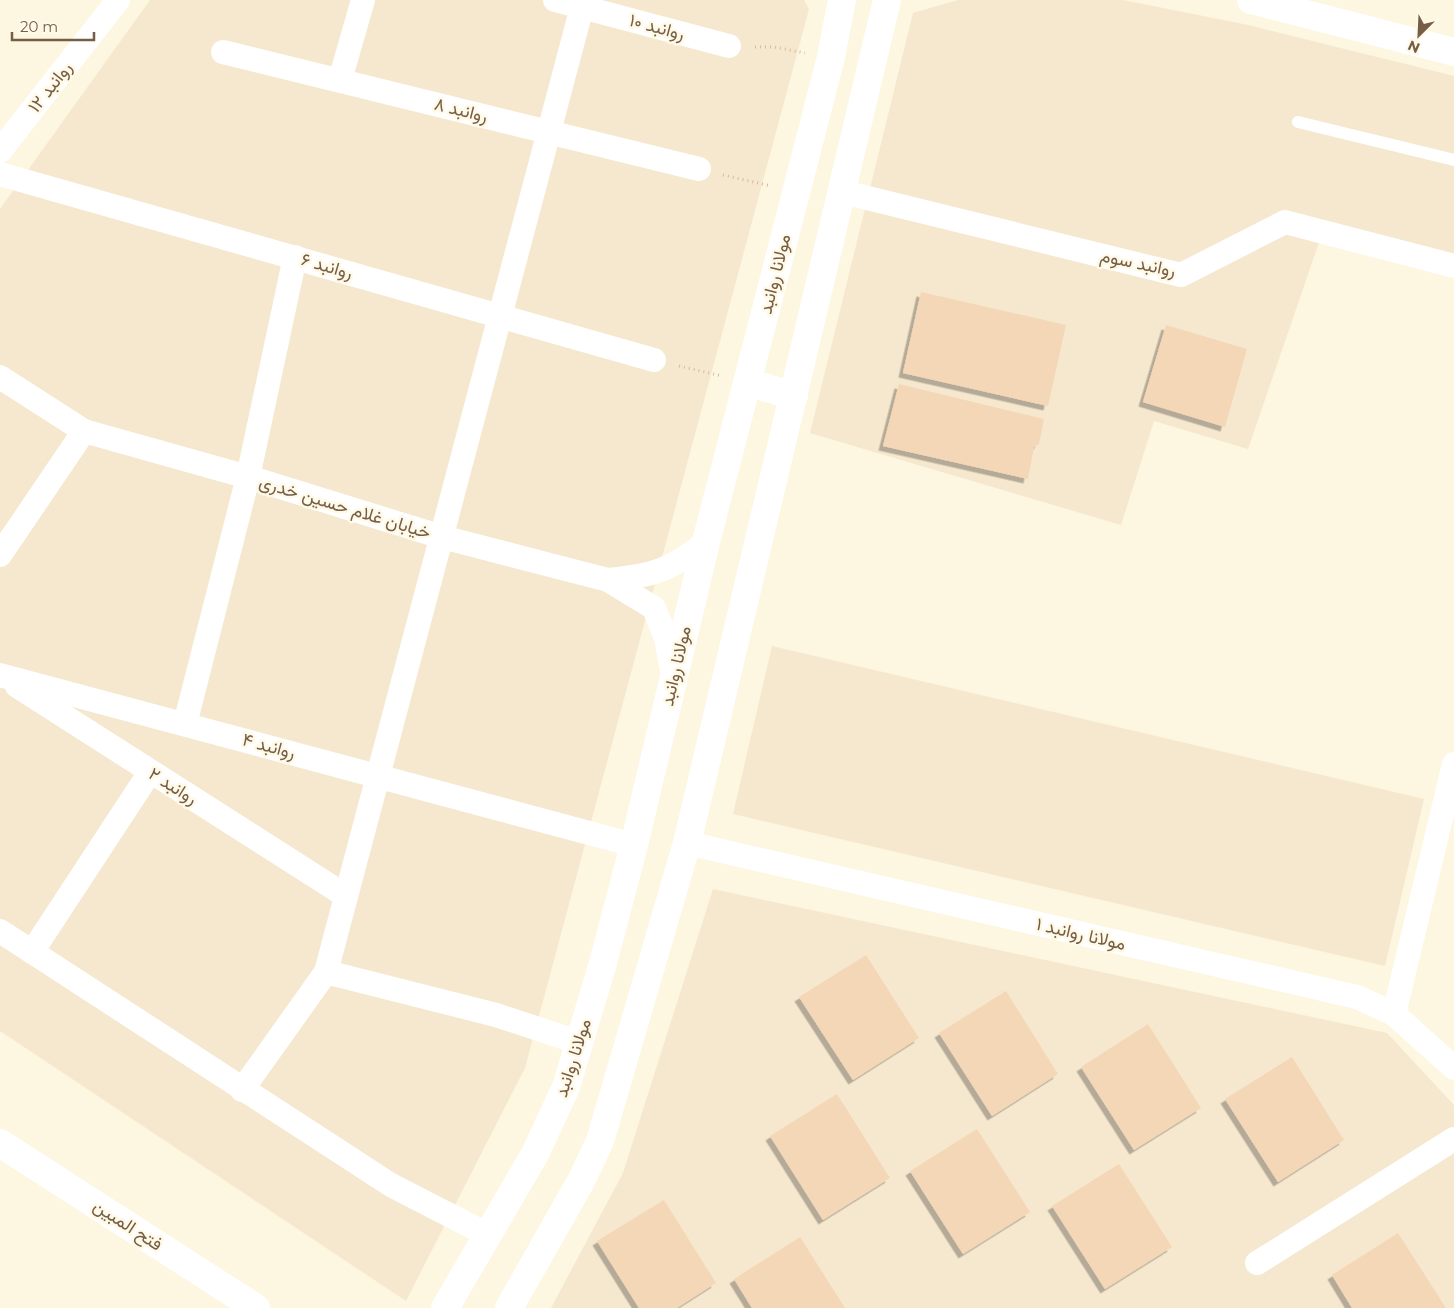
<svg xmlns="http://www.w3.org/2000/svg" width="1454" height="1308" viewBox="0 0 1454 1308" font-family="Montserrat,Vazirmatn,sans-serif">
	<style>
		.residential { fill: #f5e8ce }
		.building { fill: #f4d7b6; filter: url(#shadow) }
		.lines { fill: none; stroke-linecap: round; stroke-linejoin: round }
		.path { stroke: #d9ba9a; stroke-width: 3; stroke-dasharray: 1 4; stroke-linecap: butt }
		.lane { stroke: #fff; stroke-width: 12 }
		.street { stroke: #fff; stroke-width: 24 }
		.secondary { stroke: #fff; stroke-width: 28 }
		.labels { text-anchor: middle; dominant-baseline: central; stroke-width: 5; stroke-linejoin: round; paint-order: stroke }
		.street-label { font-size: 18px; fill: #755d46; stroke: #fff9e7 }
	</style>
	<defs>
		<filter id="shadow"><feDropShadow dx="-4.5" dy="4.5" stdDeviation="0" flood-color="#0004"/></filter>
	</defs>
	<rect width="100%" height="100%" fill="#fdf6e0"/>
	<g class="residential">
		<polygon points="150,0 804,0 809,9 525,1068 406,1301 0,1031 0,209"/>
		<polygon points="958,0 1123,0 1248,25 1454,76 1454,254 1326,222 1248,449 1154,421 1121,525 810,433 913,13"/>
		<polygon points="772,646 1424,799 1385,966 733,814"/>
		<polygon points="713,889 1387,1033 1454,1105 1454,1308 551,1308 623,1173"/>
	</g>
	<g class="building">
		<polygon points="921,292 1066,325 1048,406 903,373"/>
		<polygon points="1166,325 1247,349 1225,427 1143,402"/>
		<polygon points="899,384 1044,419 1039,444 1034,447 1028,479 883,446"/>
		<polygon points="866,955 919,1038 853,1080 799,997"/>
		<polygon points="1006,991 1058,1074 992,1116 939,1033"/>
		<polygon points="1148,1024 1201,1108 1134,1150 1081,1067"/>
		<polygon points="1292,1057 1344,1140 1278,1182 1225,1099"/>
		<polygon points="837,1094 890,1178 823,1220 770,1136"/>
		<polygon points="977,1129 1030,1212 963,1254 910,1171"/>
		<polygon points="1119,1164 1172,1247 1105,1289 1052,1206"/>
		<polygon points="664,1200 716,1283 677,1308 639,1308 597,1241"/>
		<polygon points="1398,1233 1446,1308 1352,1308 1332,1275"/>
		<polygon points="800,1237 845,1308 752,1308 734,1279"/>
	</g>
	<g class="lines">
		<g class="path">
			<polyline points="755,47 774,47 805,53"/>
			<polyline points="723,175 771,186"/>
			<polyline points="679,366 722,376"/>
		</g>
		<polyline class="lane" points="1298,122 1454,160"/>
		<g class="street">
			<polyline points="555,0 729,46"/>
			<polyline points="223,52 699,169"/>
			<polyline points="340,80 363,0"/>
			<polyline points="0,151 118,0"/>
			<polyline points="0,174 654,360"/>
			<polyline points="843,192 1181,275 1285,222 1454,266"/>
			<polyline points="0,377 84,431 0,555"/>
			<polyline points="84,431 248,477 442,537 608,580 654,608 666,638 673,677"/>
			<path d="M608,580C652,576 672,570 706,542"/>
			<polyline points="0,675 634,845"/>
			<polyline points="17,686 346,896"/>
			<polyline points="185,724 248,477 295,257"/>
			<polyline points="687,843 1357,997 1394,1014 1454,1068"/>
			<polyline points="0,931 391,1185 488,1235"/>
			<polyline points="32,952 150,772"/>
			<polyline points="326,972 496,1015 578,1042"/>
			<polyline points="1394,1014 1454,764"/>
			<polyline points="242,1090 326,972 582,7"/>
			<polyline points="1257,1263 1454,1139"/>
		</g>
		<g class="secondary">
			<polyline points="1251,0 1454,52"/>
			<polyline points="747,382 794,396"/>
			<polyline points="0,1143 256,1308"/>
			<polyline points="445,1308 535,1154 566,1087 603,963 634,845 706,542 831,57 842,0"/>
			<polyline points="509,1308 581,1181 600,1141 687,843 887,0"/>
		</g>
	</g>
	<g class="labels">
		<g class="street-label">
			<text transform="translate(657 27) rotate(15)">روانبد ۱۰</text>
			<text transform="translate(50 87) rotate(-52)">روانبد ۱۲</text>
			<text transform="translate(461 110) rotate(14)">روانبد ۸</text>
			<text transform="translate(1138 263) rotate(12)">روانبد سوم</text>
			<text transform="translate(327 266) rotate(16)">روانبد ۶</text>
			<text transform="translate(775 274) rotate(-76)">مولانا روانبد</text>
			<text transform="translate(345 507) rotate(17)">خیابان غلام حسین خدری</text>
			<text transform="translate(676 666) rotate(-77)">مولانا روانبد</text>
			<text transform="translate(269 746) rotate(15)">روانبد ۴</text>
			<text transform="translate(173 786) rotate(32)">روانبد ۲</text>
			<text transform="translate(1081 934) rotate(13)">مولانا روانبد ۱</text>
			<text transform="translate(573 1058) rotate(-72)">مولانا روانبد</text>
			<text transform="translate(128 1225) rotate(33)">فتح المبین</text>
		</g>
	</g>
	<g transform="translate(1419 35) rotate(204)" stroke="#fff9e7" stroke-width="4" paint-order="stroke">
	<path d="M0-4L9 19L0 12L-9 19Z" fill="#755d46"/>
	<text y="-8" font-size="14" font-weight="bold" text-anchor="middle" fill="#755d46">N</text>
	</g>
	<path d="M12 32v8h82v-8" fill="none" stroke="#755d46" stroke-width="2.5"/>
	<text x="20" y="32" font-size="15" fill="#755d46" stroke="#fff9e7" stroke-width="4" paint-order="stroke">20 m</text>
</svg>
